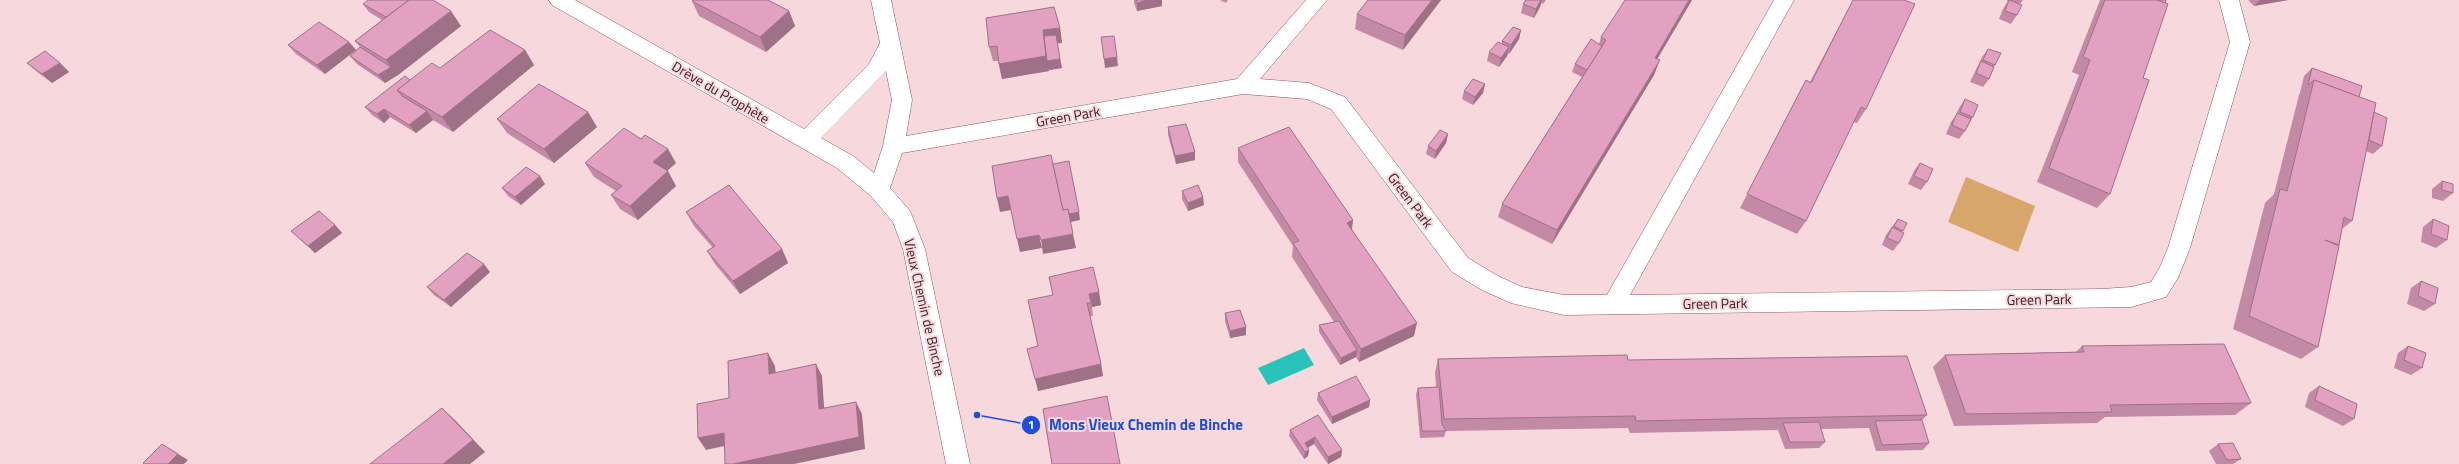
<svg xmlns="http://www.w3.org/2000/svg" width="2459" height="464" viewBox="0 0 2459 464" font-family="'Titillium Web',sans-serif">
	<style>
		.green { fill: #d8a56b }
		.water { fill: #28c4bb }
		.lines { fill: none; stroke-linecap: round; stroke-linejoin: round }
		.street-casing { stroke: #93525e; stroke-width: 1 }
		.street { fill: #fff; fill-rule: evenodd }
		.wall { fill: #c38aa6 }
		.shaded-wall { fill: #9f7187 }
		.building { fill: #e3a1c1; stroke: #9f7187 }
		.labels { text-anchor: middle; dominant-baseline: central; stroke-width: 4; stroke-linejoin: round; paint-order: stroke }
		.street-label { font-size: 14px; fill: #3e2227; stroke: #f7d8dc }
		.leader { fill: none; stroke: #1d4ed8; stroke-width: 1.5 }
		.callout-dot { fill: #1d4ed8; stroke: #f7d8dc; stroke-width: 1.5 }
		.mark-label { font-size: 12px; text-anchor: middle; font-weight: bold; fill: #fff }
		.callout-label { font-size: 15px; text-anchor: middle; font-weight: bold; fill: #1d4ed8; stroke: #f7d8dc; stroke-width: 4; stroke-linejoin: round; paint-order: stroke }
	</style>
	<rect width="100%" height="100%" fill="#f7d8dc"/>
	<polygon class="green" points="1966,177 2035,206 2018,252 1948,222"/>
	<polygon class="water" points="1304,348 1314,365 1268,385 1258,368"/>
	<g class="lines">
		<g class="street-casing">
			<path id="street" d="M549,0H575L804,129L869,64L880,43L871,0H891L912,100L906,136L1237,79L1306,0H1327L1260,79L1309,83L1345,97L1468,258L1498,276L1522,287L1564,295H1607L1774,0H1794L1630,295L2102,289L2131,287L2151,282L2160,267L2168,248L2230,42L2219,0H2239L2250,42L2190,248L2178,278L2166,297L2131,307L1564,315L1511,303L1482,290L1452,272L1331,109L1307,99L1243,94L902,153L890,188L910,211L925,249L970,464H946L903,249L893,222L871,196L837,168L552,5ZM886,71L892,100L883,146L874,173L853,156L821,138Z"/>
		</g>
		<use href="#street" class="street"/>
	</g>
	<g class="wall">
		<polygon points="1134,0 1162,0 1162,6 1137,11 1134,3"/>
		<polygon points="1220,0 1228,0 1226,3"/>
		<polygon points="1441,0 1403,50 1355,29 1357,14"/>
		<polygon points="1526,0 1546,0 1543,4 1541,3 1540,7 1534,18 1521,13 1523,4"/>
		<polygon points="1692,0 1657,59 1654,75 1552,244 1498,217 1502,204 1582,77 1572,72 1575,64 1599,44 1601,37"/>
		<polygon points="1853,0 1904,0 1866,109 1857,123 1853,122 1806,221 1797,234 1740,208 1806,80 1810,82"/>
		<polygon points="2007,0 2023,0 2020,4 2017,15 2011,24 1999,19 2003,9 2008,1 2007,1"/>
		<polygon points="2100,0 2166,0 2110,194 2097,208 2037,182 2079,75 2072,72"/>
		<polygon points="2248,0 2288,0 2254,6"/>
		<polygon points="692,1 789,11 795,26 766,52 699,16"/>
		<polygon points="363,4 461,26 398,75 385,83 357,64 350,56 360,47 355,41 382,20 369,12"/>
		<polygon points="1060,28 1062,43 1057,43 1062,68 1049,70 1048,66 1049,71 1002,79 998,61 993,61 989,47"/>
		<polygon points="1521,30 1519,39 1509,54 1508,53 1507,56 1499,67 1487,61 1489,52 1502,44 1502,41"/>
		<polygon points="349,42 356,50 325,74 296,54 288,45"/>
		<polygon points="1988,49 1995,65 1989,79 1983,87 1970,82 1982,57"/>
		<polygon points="525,50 534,65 453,132 433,120 416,133 390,117 384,123 372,115 365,107 410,80 440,68"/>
		<polygon points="27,63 60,63 69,72 52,83 36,71"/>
		<polygon points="2312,68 2359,97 2374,112 2382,146 2373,154 2366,151 2352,221 2342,229 2339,245 2338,246 2318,347 2301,359 2233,329 2265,203 2274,194 2299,95 2300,93 2304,76"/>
		<polygon points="1485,84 1483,93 1473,105 1462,99 1464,91"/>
		<polygon points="1965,99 1973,117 1965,131 1959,139 1946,134 1951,122 1956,115 1959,108"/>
		<polygon points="497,119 597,127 554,163 507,133"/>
		<polygon points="1168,127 1195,152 1195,160 1176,164 1168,135"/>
		<polygon points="1448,134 1446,143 1435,159 1426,154 1428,146"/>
		<polygon points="1238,148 1353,220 1352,229 1414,336 1359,362 1356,357 1340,365 1319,332 1319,325 1334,322 1292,257 1293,246 1238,162"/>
		<polygon points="585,163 676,163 667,171 676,186 638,220 620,209 611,195 616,191 594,177"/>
		<polygon points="1920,163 1927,182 1921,190 1908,184 1914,171"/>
		<polygon points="2442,181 2453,193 2443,201 2432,198 2432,189"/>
		<polygon points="545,184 521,205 508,196 502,188"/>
		<polygon points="1182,191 1204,205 1188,211 1182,199"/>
		<polygon points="686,212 782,249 788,263 740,294 715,264 707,251 713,248 694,226"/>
		<polygon points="1898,219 1907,223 1902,232 1899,243 1893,251 1882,245 1886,235"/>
		<polygon points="2433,219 2447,240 2436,248 2421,242 2423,227"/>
		<polygon points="335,225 342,233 315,253 291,231"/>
		<polygon points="490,272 451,307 434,295 427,287"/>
		<polygon points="2421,281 2435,304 2424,311 2407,304 2411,288"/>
		<polygon points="1099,292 1101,305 1092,307 1093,316 1090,316 1101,364 1103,376 1038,391 1038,346"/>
		<polygon points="1225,313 1246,327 1246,335 1230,338 1225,321"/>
		<polygon points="2082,346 2251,403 2235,415 2105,417 2097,423 1954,426 1933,367 1945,355 2076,352"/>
		<polygon points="2408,346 2422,368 2411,375 2394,368 2398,353"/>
		<polygon points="1438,359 1628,360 1927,415 1922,420 1929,443 1923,450 1876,451 1869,428 1821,429 1825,442 1819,448 1785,449 1778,430 1630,433 1628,428 1446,431 1444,437 1420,438 1416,394 1418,388 1436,387 1435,372"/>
		<polygon points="2319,386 2354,419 2343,426 2305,407 2309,393"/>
		<polygon points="1318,393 1370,400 1369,407 1332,424 1317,400"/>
		<polygon points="1318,415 1342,450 1341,457 1328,464 1314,444 1307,448 1309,450 1308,456 1304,459 1289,436 1290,430"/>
		<polygon points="2218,444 2241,459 2233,464 2216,464 2209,451"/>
	</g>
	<g class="shaded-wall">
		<polygon points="1148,0 1162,0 1162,6 1137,11 1137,3"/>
		<polygon points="1432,0 1441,0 1403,50 1405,35"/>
		<polygon points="1541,0 1542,0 1540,7 1534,18 1536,9"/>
		<polygon points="1689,0 1692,0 1649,73 1655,58"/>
		<polygon points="2260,0 2288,0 2254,6"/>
		<polygon points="451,11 461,26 398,75 385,83 378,75 391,67 386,60"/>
		<polygon points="789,11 795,26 766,52 760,37"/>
		<polygon points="1060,28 1062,43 1045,45 1060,59 1062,68 1049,70 1048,66 1049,71 1002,79 999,64 1043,30"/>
		<polygon points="1521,30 1519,39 1509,54 1511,45"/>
		<polygon points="349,42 356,50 325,74 317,65"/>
		<polygon points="1509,47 1507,56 1499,67 1501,58"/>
		<polygon points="525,50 534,65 453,132 442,117"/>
		<polygon points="1117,57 1118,66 1105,68 1104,59"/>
		<polygon points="1660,60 1654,75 1552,244 1557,230"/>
		<polygon points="60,63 69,72 52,83 42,74"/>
		<polygon points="1485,84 1483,93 1473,105 1475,97"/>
		<polygon points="384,109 390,117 384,123 377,114"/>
		<polygon points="427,111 433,120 416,133 409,125"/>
		<polygon points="588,112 597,127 554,163 544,149"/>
		<polygon points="1448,134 1446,143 1435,159 1436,151"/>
		<polygon points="668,149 676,163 661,176 653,162"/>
		<polygon points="1195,152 1195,160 1176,164 1175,156"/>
		<polygon points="668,171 676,186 638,220 630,206"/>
		<polygon points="540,176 545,184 521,205 515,197"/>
		<polygon points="1008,196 1011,210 1000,212 997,198"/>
		<polygon points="1203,197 1204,205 1188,211 1188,203"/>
		<polygon points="1079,212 1080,220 1066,223 1064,215"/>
		<polygon points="1353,220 1351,234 1347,223"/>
		<polygon points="335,225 342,233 315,253 308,246"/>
		<polygon points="1073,234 1076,248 1043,254 1041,240"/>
		<polygon points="1039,235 1042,248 1020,252 1017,239"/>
		<polygon points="782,249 788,263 740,294 733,281"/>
		<polygon points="484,264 490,272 451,307 444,300"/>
		<polygon points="1099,292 1101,305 1092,307 1089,294"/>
		<polygon points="1417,323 1414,336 1359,362 1361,349"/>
		<polygon points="1246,327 1246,335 1230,338 1230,331"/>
		<polygon points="1357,350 1356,357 1340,365 1341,358"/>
		<polygon points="768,353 775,366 777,386 769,374"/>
		<polygon points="816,364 822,376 825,421 819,409"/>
		<polygon points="1101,364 1103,376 1038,391 1035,379"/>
		<polygon points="1370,400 1369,407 1332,424 1332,417"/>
		<polygon points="856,402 862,414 865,449 794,464 733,464"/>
		<polygon points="442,408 455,420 485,452 470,464 443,464"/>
		<polygon points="724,433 733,444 706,450 698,438"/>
		<polygon points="1315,437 1314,444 1304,450 1305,443"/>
		<polygon points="1309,450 1308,456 1304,459 1305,452"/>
		<polygon points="1342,450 1341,457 1328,464 1328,457"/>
		<polygon points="178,454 188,460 184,464 168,464"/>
	</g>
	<g class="building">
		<polygon points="368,0 409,0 386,17 363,4"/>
		<polygon points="409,0 433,0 451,11 386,60 355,41"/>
		<polygon points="694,0 768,0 789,11 760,37 692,1"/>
		<polygon points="1136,0 1148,0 1137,3"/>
		<polygon points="1368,0 1432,0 1405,35 1357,14"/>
		<polygon points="1526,0 1541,0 1536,9 1523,4"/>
		<polygon points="1625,0 1689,0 1655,58 1660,60 1557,230 1502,204 1606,40 1601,37"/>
		<polygon points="1853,0 1904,0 1915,4 1866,109 1861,107 1806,221 1747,194 1806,80 1811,83"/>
		<polygon points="2009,0 2022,5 2017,15 2005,11"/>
		<polygon points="2105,0 2157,0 2168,4 2143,78 2149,80 2110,194 2049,168 2090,60 2083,57"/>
		<polygon points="2157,0 2166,0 2165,3"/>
		<polygon points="1054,7 1060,28 1043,30 1046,56 999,64 997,46 989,47 986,18"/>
		<polygon points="319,22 349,42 317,65 288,45"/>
		<polygon points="1513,27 1521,30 1511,45 1502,41"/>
		<polygon points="490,30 525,50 442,117 397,90 432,63 440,68"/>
		<polygon points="1056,35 1060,59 1047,61 1044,36"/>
		<polygon points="1114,36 1117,57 1104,59 1101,37"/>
		<polygon points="1591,39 1602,46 1587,70 1575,64"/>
		<polygon points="1498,42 1509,47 1501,58 1489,52"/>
		<polygon points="360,47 391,67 378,75 350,56"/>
		<polygon points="1988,49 2001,53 1995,65 1983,60"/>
		<polygon points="45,51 60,63 42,74 27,63"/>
		<polygon points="1981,61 1994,67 1989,79 1976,73"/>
		<polygon points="2312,68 2362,86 2359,97 2314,80 2308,85"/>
		<polygon points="405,76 410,80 397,90 402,96 427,111 409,125 384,109 377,114 365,107"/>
		<polygon points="1473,79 1485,84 1475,97 1464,91"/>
		<polygon points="2314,80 2376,103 2352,221 2344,217 2339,245 2325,240 2339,246 2318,347 2249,316 2280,189 2287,191"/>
		<polygon points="539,84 588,112 544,149 497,119"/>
		<polygon points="1965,99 1978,105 1973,117 1960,112"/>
		<polygon points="2374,112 2387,118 2382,146 2369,140"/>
		<polygon points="1957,113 1971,119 1965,131 1952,125"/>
		<polygon points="1186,124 1195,152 1175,156 1168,127"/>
		<polygon points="1289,127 1353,220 1347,223 1417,323 1361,349 1293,243 1299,241 1238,148"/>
		<polygon points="624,128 641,139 645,135 668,149 653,162 668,171 630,206 611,195 622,186 585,163"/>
		<polygon points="1440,130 1448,134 1436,151 1428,146"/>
		<polygon points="1051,155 1063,210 1068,209 1073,234 1041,240 1039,235 1017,239 1008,196 997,198 992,166"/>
		<polygon points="1069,161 1079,212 1069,214 1068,209 1063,210 1053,164"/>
		<polygon points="1920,163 1933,169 1927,182 1914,176"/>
		<polygon points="526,167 540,176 515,197 502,188"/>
		<polygon points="2442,181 2453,184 2453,193 2442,190"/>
		<polygon points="729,185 782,249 733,281 707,251 715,246 686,212"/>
		<polygon points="1198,185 1203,197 1188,203 1182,191"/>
		<polygon points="319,211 335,225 308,246 291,231"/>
		<polygon points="1898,219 1907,223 1903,231 1894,226"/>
		<polygon points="2433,219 2449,226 2447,240 2431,234"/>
		<polygon points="1892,227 1904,233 1899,243 1887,238"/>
		<polygon points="467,253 484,264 444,300 427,287"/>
		<polygon points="1093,267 1099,292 1089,294 1091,303 1087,303 1101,364 1035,379 1027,349 1038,346 1028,300 1053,295 1049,277"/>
		<polygon points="2421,281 2438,288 2435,304 2418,296"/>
		<polygon points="1240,310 1246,327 1230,331 1225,313"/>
		<polygon points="1339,321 1357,350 1341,358 1319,325"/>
		<polygon points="2224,344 2251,403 2110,405 2112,412 1966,414 1945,355 2084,352 2082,346"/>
		<polygon points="2408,346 2426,353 2422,368 2404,360"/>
		<polygon points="768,353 769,374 816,364 819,409 856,402 859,437 733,464 725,464 724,433 698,438 697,404 729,398 728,361"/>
		<polygon points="1627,355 1628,360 1907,356 1927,415 1636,421 1635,416 1444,419 1438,359"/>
		<polygon points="1356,376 1370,400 1332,417 1318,393"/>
		<polygon points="2319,386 2357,404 2354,419 2315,400"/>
		<polygon points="1439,387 1442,424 1446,431 1422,431 1418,388"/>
		<polygon points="1107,396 1120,464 1052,464 1043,409"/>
		<polygon points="442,408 473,440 443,464 370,464"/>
		<polygon points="1318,415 1342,450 1328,457 1315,437 1305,443 1309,450 1305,452 1290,430"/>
		<polygon points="1922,420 1929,443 1882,445 1875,421"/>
		<polygon points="1819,422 1825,442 1790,442 1783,423"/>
		<polygon points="2233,443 2241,459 2227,460 2218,444"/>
		<polygon points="162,444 178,454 168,464 145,464 143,463"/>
	</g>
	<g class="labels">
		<g class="street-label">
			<text transform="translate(721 92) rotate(30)">Drève du Prophète</text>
			<text transform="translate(1068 116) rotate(-10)">Green Park</text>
			<text transform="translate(1411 200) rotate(53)">Green Park</text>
			<text transform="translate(2039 299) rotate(-1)">Green Park</text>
			<text transform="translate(1715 303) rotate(-1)">Green Park</text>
			<text transform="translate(925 307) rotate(77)">Vieux Chemin de Binche</text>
		</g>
	</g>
	<path class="leader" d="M977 415L1031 425"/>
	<g class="callout-dot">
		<circle cx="977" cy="415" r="4"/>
		<circle cx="1031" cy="425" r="10"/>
	</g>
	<g class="mark-label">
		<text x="1031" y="429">1</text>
	</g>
	<g class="callout-label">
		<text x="1146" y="430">Mons Vieux Chemin de Binche</text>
	</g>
</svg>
